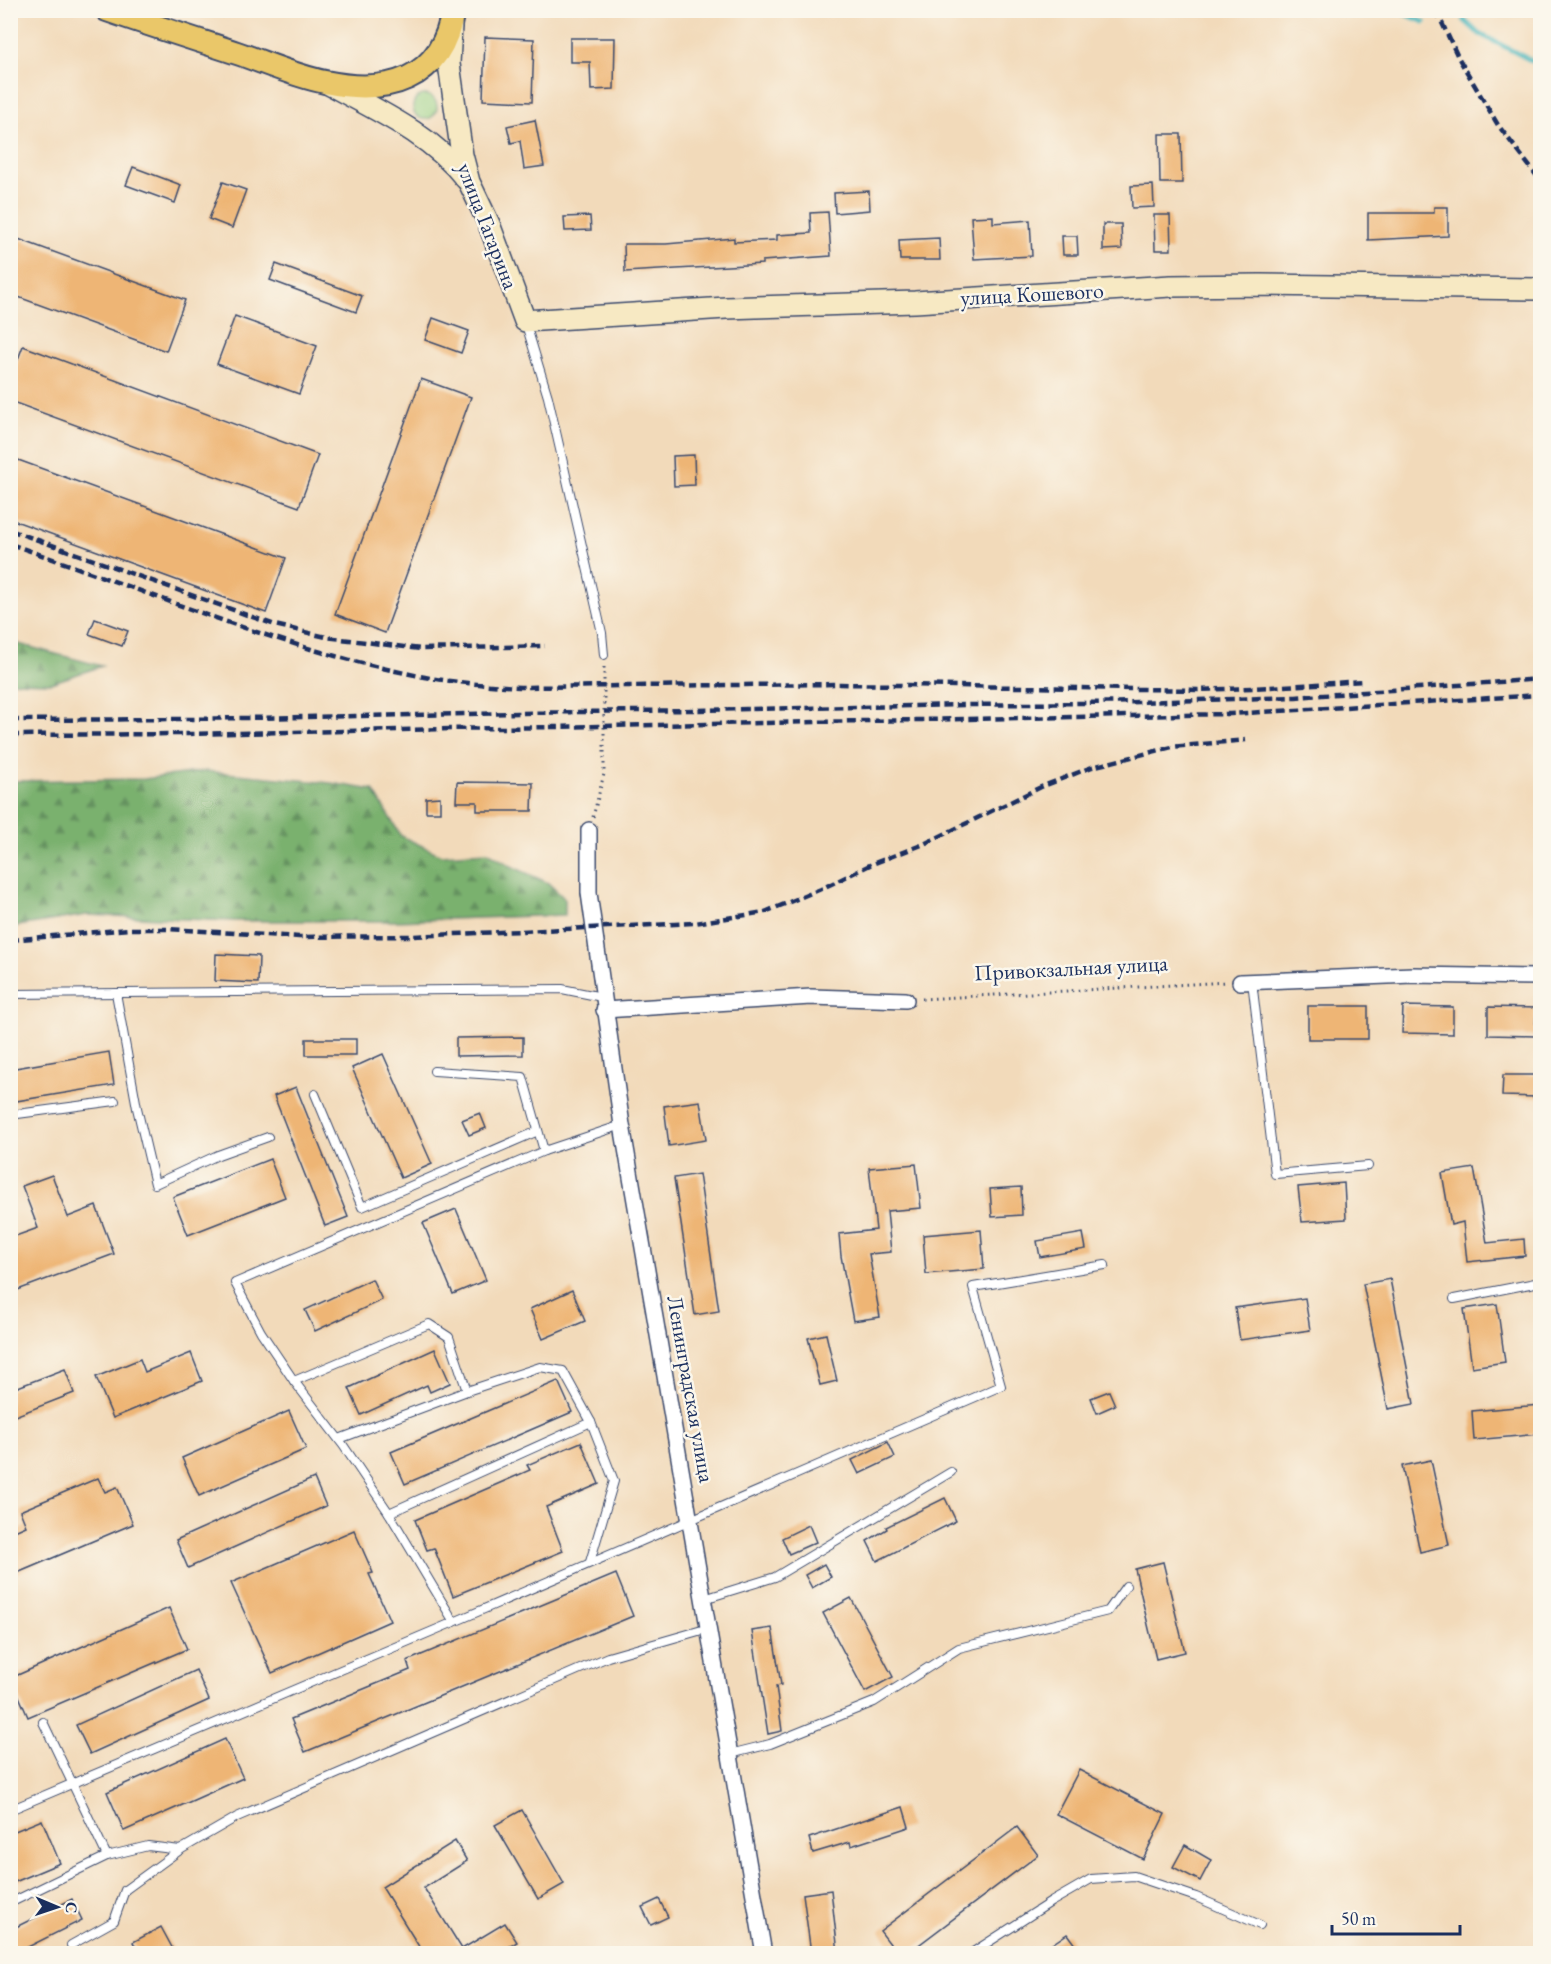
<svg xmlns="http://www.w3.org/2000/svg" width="1551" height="1964" viewBox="0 0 1551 1964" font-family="'EB Garamond',serif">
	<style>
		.green { fill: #99ce80; stroke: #5a7e6f; stroke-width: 1.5 }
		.forest { fill: url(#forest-firs); stroke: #4a7066; stroke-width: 1.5 }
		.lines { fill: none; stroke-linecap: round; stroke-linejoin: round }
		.stream { stroke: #41b2b8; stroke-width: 5 }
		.building { fill: #eeb575 }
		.lane-casing { stroke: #3b496c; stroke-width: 10 }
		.street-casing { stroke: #3b496c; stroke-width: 18 }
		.secondary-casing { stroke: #3b496c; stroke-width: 24 }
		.primary-casing { stroke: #3b496c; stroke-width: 26 }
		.path { stroke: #3b496c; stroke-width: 3; stroke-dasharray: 1.5 4.5; stroke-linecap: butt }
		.lane { stroke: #fff; stroke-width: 8 }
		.street { stroke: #fff; stroke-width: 15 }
		.secondary { stroke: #f7e9c3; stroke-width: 21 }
		.primary { stroke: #eac769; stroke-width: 22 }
		.rail { stroke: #1b2f5e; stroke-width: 4.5; stroke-dasharray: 9 4.5; stroke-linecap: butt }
		.labels { text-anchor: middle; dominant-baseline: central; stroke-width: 5; stroke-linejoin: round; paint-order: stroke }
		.street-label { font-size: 22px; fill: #1b2f5e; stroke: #fbf7ec }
	</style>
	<defs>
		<pattern id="forest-firs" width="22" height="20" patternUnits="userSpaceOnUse" patternTransform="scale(1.5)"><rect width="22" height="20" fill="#7ab16e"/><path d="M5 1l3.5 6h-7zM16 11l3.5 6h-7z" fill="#63905e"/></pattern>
	</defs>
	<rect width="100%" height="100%" fill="#fbf7ec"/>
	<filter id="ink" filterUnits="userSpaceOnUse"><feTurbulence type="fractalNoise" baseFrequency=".0167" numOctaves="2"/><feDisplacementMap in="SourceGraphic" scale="12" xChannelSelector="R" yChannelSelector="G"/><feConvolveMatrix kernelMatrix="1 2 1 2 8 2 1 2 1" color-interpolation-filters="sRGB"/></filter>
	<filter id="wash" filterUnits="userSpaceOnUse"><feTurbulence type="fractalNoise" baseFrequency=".008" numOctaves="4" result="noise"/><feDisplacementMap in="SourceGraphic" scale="24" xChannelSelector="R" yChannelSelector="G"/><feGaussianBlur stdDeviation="1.35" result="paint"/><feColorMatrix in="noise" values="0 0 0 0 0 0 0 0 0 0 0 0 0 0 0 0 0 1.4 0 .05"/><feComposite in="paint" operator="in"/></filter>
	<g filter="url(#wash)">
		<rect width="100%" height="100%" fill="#f2daba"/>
		<circle class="green" cx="425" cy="107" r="12"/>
		<g class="forest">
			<polygon points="10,642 11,642 102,666 51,683 11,682"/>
			<polygon points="205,771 331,783 373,790 401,836 441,855 488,852 509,865 548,883 565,899 565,915 395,921 234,921 87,915 11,927 11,781 144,779"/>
		</g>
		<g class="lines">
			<g class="stream">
				<polyline points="1395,10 1424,22"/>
				<polyline points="1464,20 1478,33 1540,65"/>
			</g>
		</g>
		<g id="blocks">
			<g class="building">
				<polygon points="485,37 534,39 532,102 483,100"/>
				<polygon points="570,38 615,38 614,89 591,90 590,62 570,62"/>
				<polygon points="535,120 544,166 524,169 520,141 511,143 507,126"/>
				<polygon points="1159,134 1181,134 1182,183 1160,183"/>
				<polygon points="133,167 181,185 175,203 126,185"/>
				<polygon points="223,182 246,190 232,228 209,219"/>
				<polygon points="1153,185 1154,207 1132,208 1131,186"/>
				<polygon points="869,191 870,210 835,213 834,193"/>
				<polygon points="1434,207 1448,207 1448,236 1368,240 1368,213 1434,213"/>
				<polygon points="828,212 831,256 762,261 762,264 625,272 624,244 666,244 734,238 734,242 777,240 777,235 811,233 810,213"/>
				<polygon points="1154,215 1170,215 1171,250 1155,250"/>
				<polygon points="590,216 591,230 565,231 564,217"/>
				<polygon points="993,216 993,223 1030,220 1032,256 974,259 971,217"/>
				<polygon points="1103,224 1121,224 1122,249 1103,250"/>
				<polygon points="10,236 185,300 166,351 10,294"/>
				<polygon points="1062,236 1077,236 1078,255 1063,255"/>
				<polygon points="939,238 940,260 900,260 899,240"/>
				<polygon points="276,264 362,296 356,312 270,280"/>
				<polygon points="235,316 317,346 299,394 217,364"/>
				<polygon points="433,318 469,331 461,353 425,340"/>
				<polygon points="23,346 318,455 299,507 10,401 10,380"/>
				<polygon points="421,379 471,397 385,633 335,614"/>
				<polygon points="694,455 695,485 674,486 673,456"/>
				<polygon points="10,457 286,558 266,613 10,519"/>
				<polygon points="95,619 128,631 122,646 89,634"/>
				<polygon points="457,782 533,783 532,811 477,811 477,802 456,802"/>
				<polygon points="440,797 440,812 426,812 426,798"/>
				<polygon points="216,954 259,956 258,983 215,981"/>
				<rect x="1308" y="1006" width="60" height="33"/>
				<polygon points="1403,1006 1453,1007 1453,1034 1402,1033"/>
				<polygon points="1488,1007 1536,1008 1535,1036 1488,1035"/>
				<polygon points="523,1037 523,1055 456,1056 456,1038"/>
				<rect x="306" y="1039" width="50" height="16"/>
				<polygon points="109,1052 114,1085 10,1102 10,1069"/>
				<polygon points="383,1054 432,1164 401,1178 352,1068"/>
				<polygon points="1503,1075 1540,1075 1540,1097 1502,1096"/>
				<polygon points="296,1087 348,1217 325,1226 274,1096"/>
				<polygon points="700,1101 706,1140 669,1146 664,1106"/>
				<polygon points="480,1113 486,1128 469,1135 462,1120"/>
				<polygon points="270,1159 285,1197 188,1235 173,1197"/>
				<polygon points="916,1164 921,1208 887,1211 891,1252 869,1254 880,1317 853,1321 841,1256 839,1234 876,1230 869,1168"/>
				<polygon points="1474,1168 1487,1243 1524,1239 1525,1256 1467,1262 1463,1222 1451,1225 1442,1173"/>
				<polygon points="699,1174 719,1311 695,1315 674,1178"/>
				<polygon points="52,1175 68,1217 96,1206 114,1254 15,1291 10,1279 10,1238 38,1228 22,1186"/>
				<polygon points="1344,1183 1346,1219 1302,1222 1298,1187"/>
				<polygon points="1021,1187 1022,1215 992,1217 990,1189"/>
				<polygon points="456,1209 486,1280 453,1294 423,1223"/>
				<polygon points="981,1230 984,1269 926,1274 923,1235"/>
				<polygon points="1083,1233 1086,1249 1040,1257 1037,1241"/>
				<polygon points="372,1279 382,1300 315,1331 305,1310"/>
				<polygon points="1390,1279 1414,1404 1388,1409 1363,1284"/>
				<polygon points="572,1290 585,1321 543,1339 530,1309"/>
				<polygon points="1305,1298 1310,1330 1240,1340 1235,1308"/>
				<polygon points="1497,1304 1505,1362 1472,1367 1464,1309"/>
				<polygon points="826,1334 837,1381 820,1385 808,1338"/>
				<polygon points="435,1349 450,1383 430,1392 427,1385 361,1415 349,1388"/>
				<polygon points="191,1353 202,1381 113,1418 96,1377 140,1359 145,1372"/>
				<polygon points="65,1369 74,1393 10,1418 10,1390"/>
				<polygon points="558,1381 572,1412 405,1484 391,1452"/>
				<polygon points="1109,1391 1115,1405 1097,1413 1091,1398"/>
				<polygon points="1540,1405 1540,1434 1474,1440 1472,1411"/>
				<polygon points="289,1411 306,1449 199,1496 182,1458"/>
				<polygon points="581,1442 599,1484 546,1507 563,1551 453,1596 434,1548 427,1550 415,1520 530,1470 527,1465"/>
				<polygon points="888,1442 895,1457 859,1474 852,1460"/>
				<polygon points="1431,1460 1449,1545 1420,1552 1402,1466"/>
				<polygon points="98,1478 105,1492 117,1487 133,1524 10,1576 10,1533 26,1526 20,1511"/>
				<polygon points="314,1478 326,1506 188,1568 176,1540"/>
				<polygon points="945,1498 956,1521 877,1561 867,1541 887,1529 886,1527"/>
				<polygon points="809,1525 816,1542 789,1554 782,1538"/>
				<polygon points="354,1530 373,1573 369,1574 390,1621 272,1673 231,1583"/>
				<polygon points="1163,1562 1185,1652 1156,1659 1135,1569"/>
				<polygon points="824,1564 831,1577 812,1588 805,1575"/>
				<polygon points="616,1574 633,1616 305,1752 291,1719 410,1670 407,1661"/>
				<polygon points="851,1598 893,1677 865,1692 823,1613"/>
				<polygon points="169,1608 187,1649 28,1717 11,1678"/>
				<polygon points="772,1628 781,1685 776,1686 782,1731 768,1734 752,1631"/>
				<polygon points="196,1670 209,1700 90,1754 76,1725"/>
				<polygon points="225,1739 243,1778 124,1831 107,1792"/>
				<polygon points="1079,1770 1165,1814 1143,1859 1056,1814"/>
				<polygon points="903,1807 909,1827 851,1846 850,1842 813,1853 809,1838"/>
				<polygon points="522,1810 564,1884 538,1899 495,1825"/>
				<polygon points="42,1820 60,1863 10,1884 10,1833"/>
				<polygon points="1017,1827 1038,1855 908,1953 897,1953 880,1931"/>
				<polygon points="455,1841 467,1861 424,1888 462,1949 505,1923 517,1942 499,1953 423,1953 382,1887"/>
				<polygon points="1185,1845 1211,1860 1200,1881 1173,1867"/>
				<polygon points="831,1890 838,1953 811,1953 803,1894"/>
				<polygon points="72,1899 82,1920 16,1953 10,1953 10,1930"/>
				<polygon points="659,1899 668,1917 651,1925 642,1907"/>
				<polygon points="161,1927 175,1953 139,1953 133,1942"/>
				<polygon points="1067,1934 1081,1953 1039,1953"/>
			</g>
		</g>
	</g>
	<g filter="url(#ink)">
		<use href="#blocks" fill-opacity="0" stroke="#3b496c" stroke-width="1.5"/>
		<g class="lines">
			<g class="lane-casing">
				<g id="lane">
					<polyline points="525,321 548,397 602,633 604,655"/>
					<polyline points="1252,981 1275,1174 1368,1166"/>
					<polyline points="116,993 137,1108 155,1184 218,1155 268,1137"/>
					<polyline points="10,994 562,989 602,997"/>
					<polyline points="434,1071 523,1077 544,1151"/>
					<polyline points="315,1094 362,1207 538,1131"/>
					<polyline points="10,1115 115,1101"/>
					<polyline points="1454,1299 1540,1282"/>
					<polyline points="294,1381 429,1324 449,1337 467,1391"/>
					<polyline points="339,1439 467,1391 540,1367 563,1371 591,1422 614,1481 590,1562"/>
					<polyline points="389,1513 591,1422"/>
					<polyline points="704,1599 775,1577 951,1472"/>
					<polyline points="454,1622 389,1513 343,1445 294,1381 261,1332 235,1283 544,1151 622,1125"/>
					<polyline points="43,1722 107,1856 148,1846 180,1850"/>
					<polyline points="730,1754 770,1744 874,1702 959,1648 1108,1611 1126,1586"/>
					<polyline points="10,1810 454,1622 1001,1386 973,1287 1105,1265"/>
					<polyline points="10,1903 107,1856"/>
					<polyline points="71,1945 114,1921 125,1890 180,1850 237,1817 608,1657 709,1628"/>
					<polyline points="970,1954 1051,1902 1091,1879 1134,1876 1196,1897 1260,1925"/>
				</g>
			</g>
			<g class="street-casing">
				<g id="street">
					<polyline points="589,830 589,893 622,1125 764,1954"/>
					<polyline points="1240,982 1413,975 1540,977"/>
					<polyline points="604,1010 811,997 906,1000"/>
				</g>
			</g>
			<g class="secondary-casing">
				<g id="secondary">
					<polyline points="451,25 449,64 462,155 469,182 489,224 525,321 726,308 915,302 1171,286 1260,285 1540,289"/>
					<path d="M327,83C376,110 431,134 466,179"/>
				</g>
			</g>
			<g class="primary-casing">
				<path id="primary" d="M107,10C150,25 194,39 237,53C266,63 295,76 325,82C387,95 442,81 453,10"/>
			</g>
			<g class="path">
				<polyline points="593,817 604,774 604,666"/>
				<polyline points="922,999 1227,982"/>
			</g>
			<use href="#lane" class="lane"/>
			<use href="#street" class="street"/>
			<use href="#secondary" class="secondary"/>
			<use href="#primary" class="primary"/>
			<g class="rail">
				<polyline points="1436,10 1458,57 1498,125 1540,180"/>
				<polyline points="10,530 275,625 326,637 420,649 545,646"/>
				<path d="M10,544C148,591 282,650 425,677C457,683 488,685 520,687L840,684L1198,690L1254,688L1364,681"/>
				<polyline points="10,720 190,719 1138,702 1296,697 1540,679"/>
				<polyline points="10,735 188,734 1230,714 1540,695"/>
				<polyline points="10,940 129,929 169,929 299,937 414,936 695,923 765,912 821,889 872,864 924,844 1041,787 1092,767 1172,747 1246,740"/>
			</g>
		</g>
	</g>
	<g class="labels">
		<g class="street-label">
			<text transform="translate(488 226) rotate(69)">улица Гагарина</text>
			<text transform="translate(1032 294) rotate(-3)">улица Кошевого</text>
			<text transform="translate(1071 968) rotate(-3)">Привокзальная улица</text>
			<text transform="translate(691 1389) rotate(80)">Ленинградская улица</text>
		</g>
	</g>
	<rect width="1551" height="1964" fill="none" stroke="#fbf7ec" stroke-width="36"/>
	<g transform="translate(57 1907) rotate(92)" stroke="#fbf7ec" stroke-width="4.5" paint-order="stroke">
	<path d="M0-4.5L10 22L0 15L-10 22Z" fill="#1b2f5e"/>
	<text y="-9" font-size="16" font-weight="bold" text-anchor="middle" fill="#1b2f5e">С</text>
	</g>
	<path d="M1332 1925v9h128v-9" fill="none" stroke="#1b2f5e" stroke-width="3"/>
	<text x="1341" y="1925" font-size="18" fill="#1b2f5e" stroke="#fbf7ec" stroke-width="4.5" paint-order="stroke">50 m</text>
</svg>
